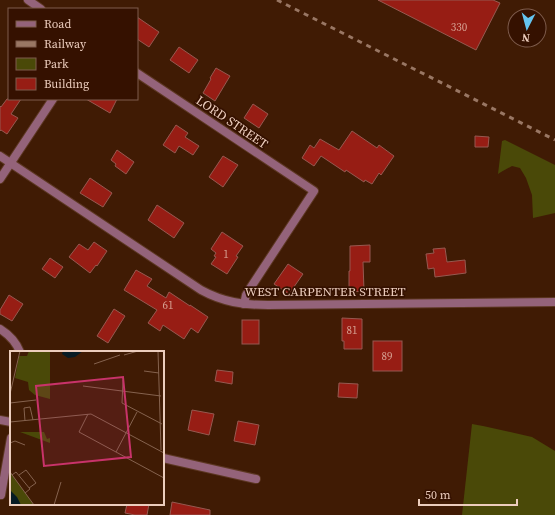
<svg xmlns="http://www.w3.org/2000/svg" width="555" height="515" viewBox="0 0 555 515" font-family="'Source Serif 4',serif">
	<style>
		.green { fill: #4a4908 }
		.building { fill: #971d14; stroke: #965950 }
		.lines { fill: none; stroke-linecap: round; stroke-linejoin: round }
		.minor-casing { stroke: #5c3722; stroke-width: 10 }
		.tertiary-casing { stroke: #5c3722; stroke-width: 10 }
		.minor { stroke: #94637a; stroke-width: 8 }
		.tertiary { stroke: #94637a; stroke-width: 8 }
		.rail { stroke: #997764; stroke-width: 3; stroke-dasharray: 5 5; stroke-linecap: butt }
		.labels { text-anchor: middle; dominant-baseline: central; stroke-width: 3.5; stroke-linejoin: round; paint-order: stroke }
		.number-label { font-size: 11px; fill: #d7a193 }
		.street-label { font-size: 13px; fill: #eccdbd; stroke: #351100 }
		.inset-road { fill: none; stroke: #85624e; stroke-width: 1 }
		.view { fill: #c8336a; fill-opacity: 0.15; stroke: #c8336a; stroke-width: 2 }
		.inset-edge { fill: none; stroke: #eccdbd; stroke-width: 2 }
	</style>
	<rect width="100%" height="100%" fill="#401b04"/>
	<g class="green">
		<polygon points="505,140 555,165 555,213 533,218 532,195 526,178 520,168 512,166 501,172 498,174 502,141"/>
		<polygon points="472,424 483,426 532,437 555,451 555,515 462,515"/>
	</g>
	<g class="building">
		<polygon points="378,0 493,0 500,3 476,50"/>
		<polygon points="137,17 159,32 149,47 137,39"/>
		<polygon points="179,47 198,60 189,73 170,60"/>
		<polygon points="216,68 230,76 215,101 203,93 211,79 210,78"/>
		<polygon points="7,99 21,99 11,114 18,118 7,134 1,130 0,131 0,106 1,107"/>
		<polygon points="86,99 117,99 110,113"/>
		<polygon points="253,104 268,114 259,128 244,118"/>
		<polygon points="176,125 188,133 185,137 199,146 193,155 179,146 175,153 163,145"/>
		<polygon points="352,131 377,148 379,145 394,156 381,175 379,173 372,184 365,180 364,182 346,170 345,172 321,156 314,166 302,158 310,145 314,148 320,139 339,150"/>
		<polygon points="475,136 489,137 488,147 475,147"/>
		<polygon points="117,150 134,162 126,174 115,166 116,164 111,160"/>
		<polygon points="223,156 238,165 223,187 209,177"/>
		<polygon points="90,178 112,193 103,207 80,193"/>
		<polygon points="157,205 184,223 174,238 148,220"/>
		<polygon points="222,232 243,246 236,256 238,257 227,274 211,264 216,257 214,256 216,253 211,249"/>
		<polygon points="94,242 107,251 97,266 96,265 90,273 69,257 79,244 88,250"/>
		<polygon points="370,245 370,262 363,262 364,291 349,292 349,271 350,271 350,246"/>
		<polygon points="445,248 447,262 465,260 466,273 435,277 434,268 428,269 426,254 434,253 433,249"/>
		<polygon points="50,258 63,267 55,278 42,269"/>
		<polygon points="288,264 303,274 289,294 274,284"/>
		<polygon points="136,270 152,279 147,286 166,298 169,292 190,306 190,305 208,317 198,333 191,328 184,339 163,325 160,331 148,323 157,310 124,290"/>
		<polygon points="9,295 23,304 12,321 0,314 0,310"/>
		<polygon points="114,309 125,316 108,343 97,336"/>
		<polygon points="342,318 362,319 362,349 344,349 344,341 342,341"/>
		<rect x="242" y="320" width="17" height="24"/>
		<rect x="373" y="341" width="29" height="30"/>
		<polygon points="217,370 233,372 232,384 215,381"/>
		<polygon points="339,383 358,384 357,398 338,397"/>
		<polygon points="192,410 214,414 209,435 188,430"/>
		<polygon points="238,421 259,425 255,445 234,441"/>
		<polygon points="172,502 210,510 210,515 170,515"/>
		<polygon points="127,504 149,504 147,515 135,515 125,513"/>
	</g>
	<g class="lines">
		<g class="minor-casing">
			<g id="minor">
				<polyline points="28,0 41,9"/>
				<polyline points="137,73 314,191 249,290 246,295 244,304"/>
				<polyline points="0,179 53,99"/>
				<path d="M0,329C8,334 16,342 20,352"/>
				<polyline points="0,420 11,422"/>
				<polyline points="163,458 256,479"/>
				<polyline points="1,495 11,438"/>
			</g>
		</g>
		<g class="tertiary-casing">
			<path id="tertiary" d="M0,156L201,290C223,302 243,305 268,305L555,302"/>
		</g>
		<use href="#minor" class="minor"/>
		<use href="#tertiary" class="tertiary"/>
		<polyline class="rail" points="277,0 555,140"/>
	</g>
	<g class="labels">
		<g class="number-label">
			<text x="459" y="27">330</text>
			<text x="226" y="254">1</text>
			<text x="168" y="305">61</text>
			<text x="352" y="330">81</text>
			<text x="387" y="356">89</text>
		</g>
		<g class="street-label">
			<text transform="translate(232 122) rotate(34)">LORD STREET</text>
			<text x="325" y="291">WEST CARPENTER STREET</text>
		</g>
	</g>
	<g transform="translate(10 351)">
		<rect width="154" height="154" fill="#401b04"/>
		<path d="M19,0H40V48L25,44L19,39L18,31L5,27L9,5H17ZM10,81H34L37,88L40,87V92ZM0,121L24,154H8L0,143Z" fill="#4a4908"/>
		<path d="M53,0H73L65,6L58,7L52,3ZM0,139L7,146L11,154H0Z" fill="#071b24"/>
		<path class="inset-road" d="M148,0L151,99M114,4L128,0M84,13L110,4M134,20L149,22M113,29L112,52L152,73M73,35L151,45M0,43L10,0M0,52L26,49M78,63L69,81L154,127M15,70L14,57L20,56L23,69M0,71L81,63L154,102M0,92L5,90L15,94M106,101L127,61M0,121L24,154M2,124L6,121L20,138L15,142M9,124L16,119L26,132L19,137M44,154L51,131"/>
		<path class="view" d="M113,26L121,106L34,115L26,35Z"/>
		<rect width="154" height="154" class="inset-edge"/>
	</g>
	<rect x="8" y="8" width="130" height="92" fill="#351100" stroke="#7e5c4c"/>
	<rect x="16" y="21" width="20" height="6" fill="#94637a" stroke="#7e5c4c"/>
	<text x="44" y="28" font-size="12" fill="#eccdbd">Road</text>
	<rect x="16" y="41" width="20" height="6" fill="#997764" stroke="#7e5c4c"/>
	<text x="44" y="48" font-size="12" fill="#eccdbd">Railway</text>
	<rect x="16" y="58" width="20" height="12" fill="#4a4908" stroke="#7e5c4c"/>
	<text x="44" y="68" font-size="12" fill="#eccdbd">Park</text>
	<rect x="16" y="78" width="20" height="12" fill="#971d14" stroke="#7e5c4c"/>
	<text x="44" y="88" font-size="12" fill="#eccdbd">Building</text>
	<g transform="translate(527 28) rotate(186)"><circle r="19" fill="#351100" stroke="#7e5c4c"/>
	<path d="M0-3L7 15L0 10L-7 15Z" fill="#65c4ef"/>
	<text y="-6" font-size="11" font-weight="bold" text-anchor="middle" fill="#eccdbd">N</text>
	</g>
	<path d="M419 499v6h98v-6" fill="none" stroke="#eccdbd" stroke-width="2"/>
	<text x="425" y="499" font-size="12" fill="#eccdbd" stroke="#351100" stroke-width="3" paint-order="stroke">50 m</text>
</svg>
